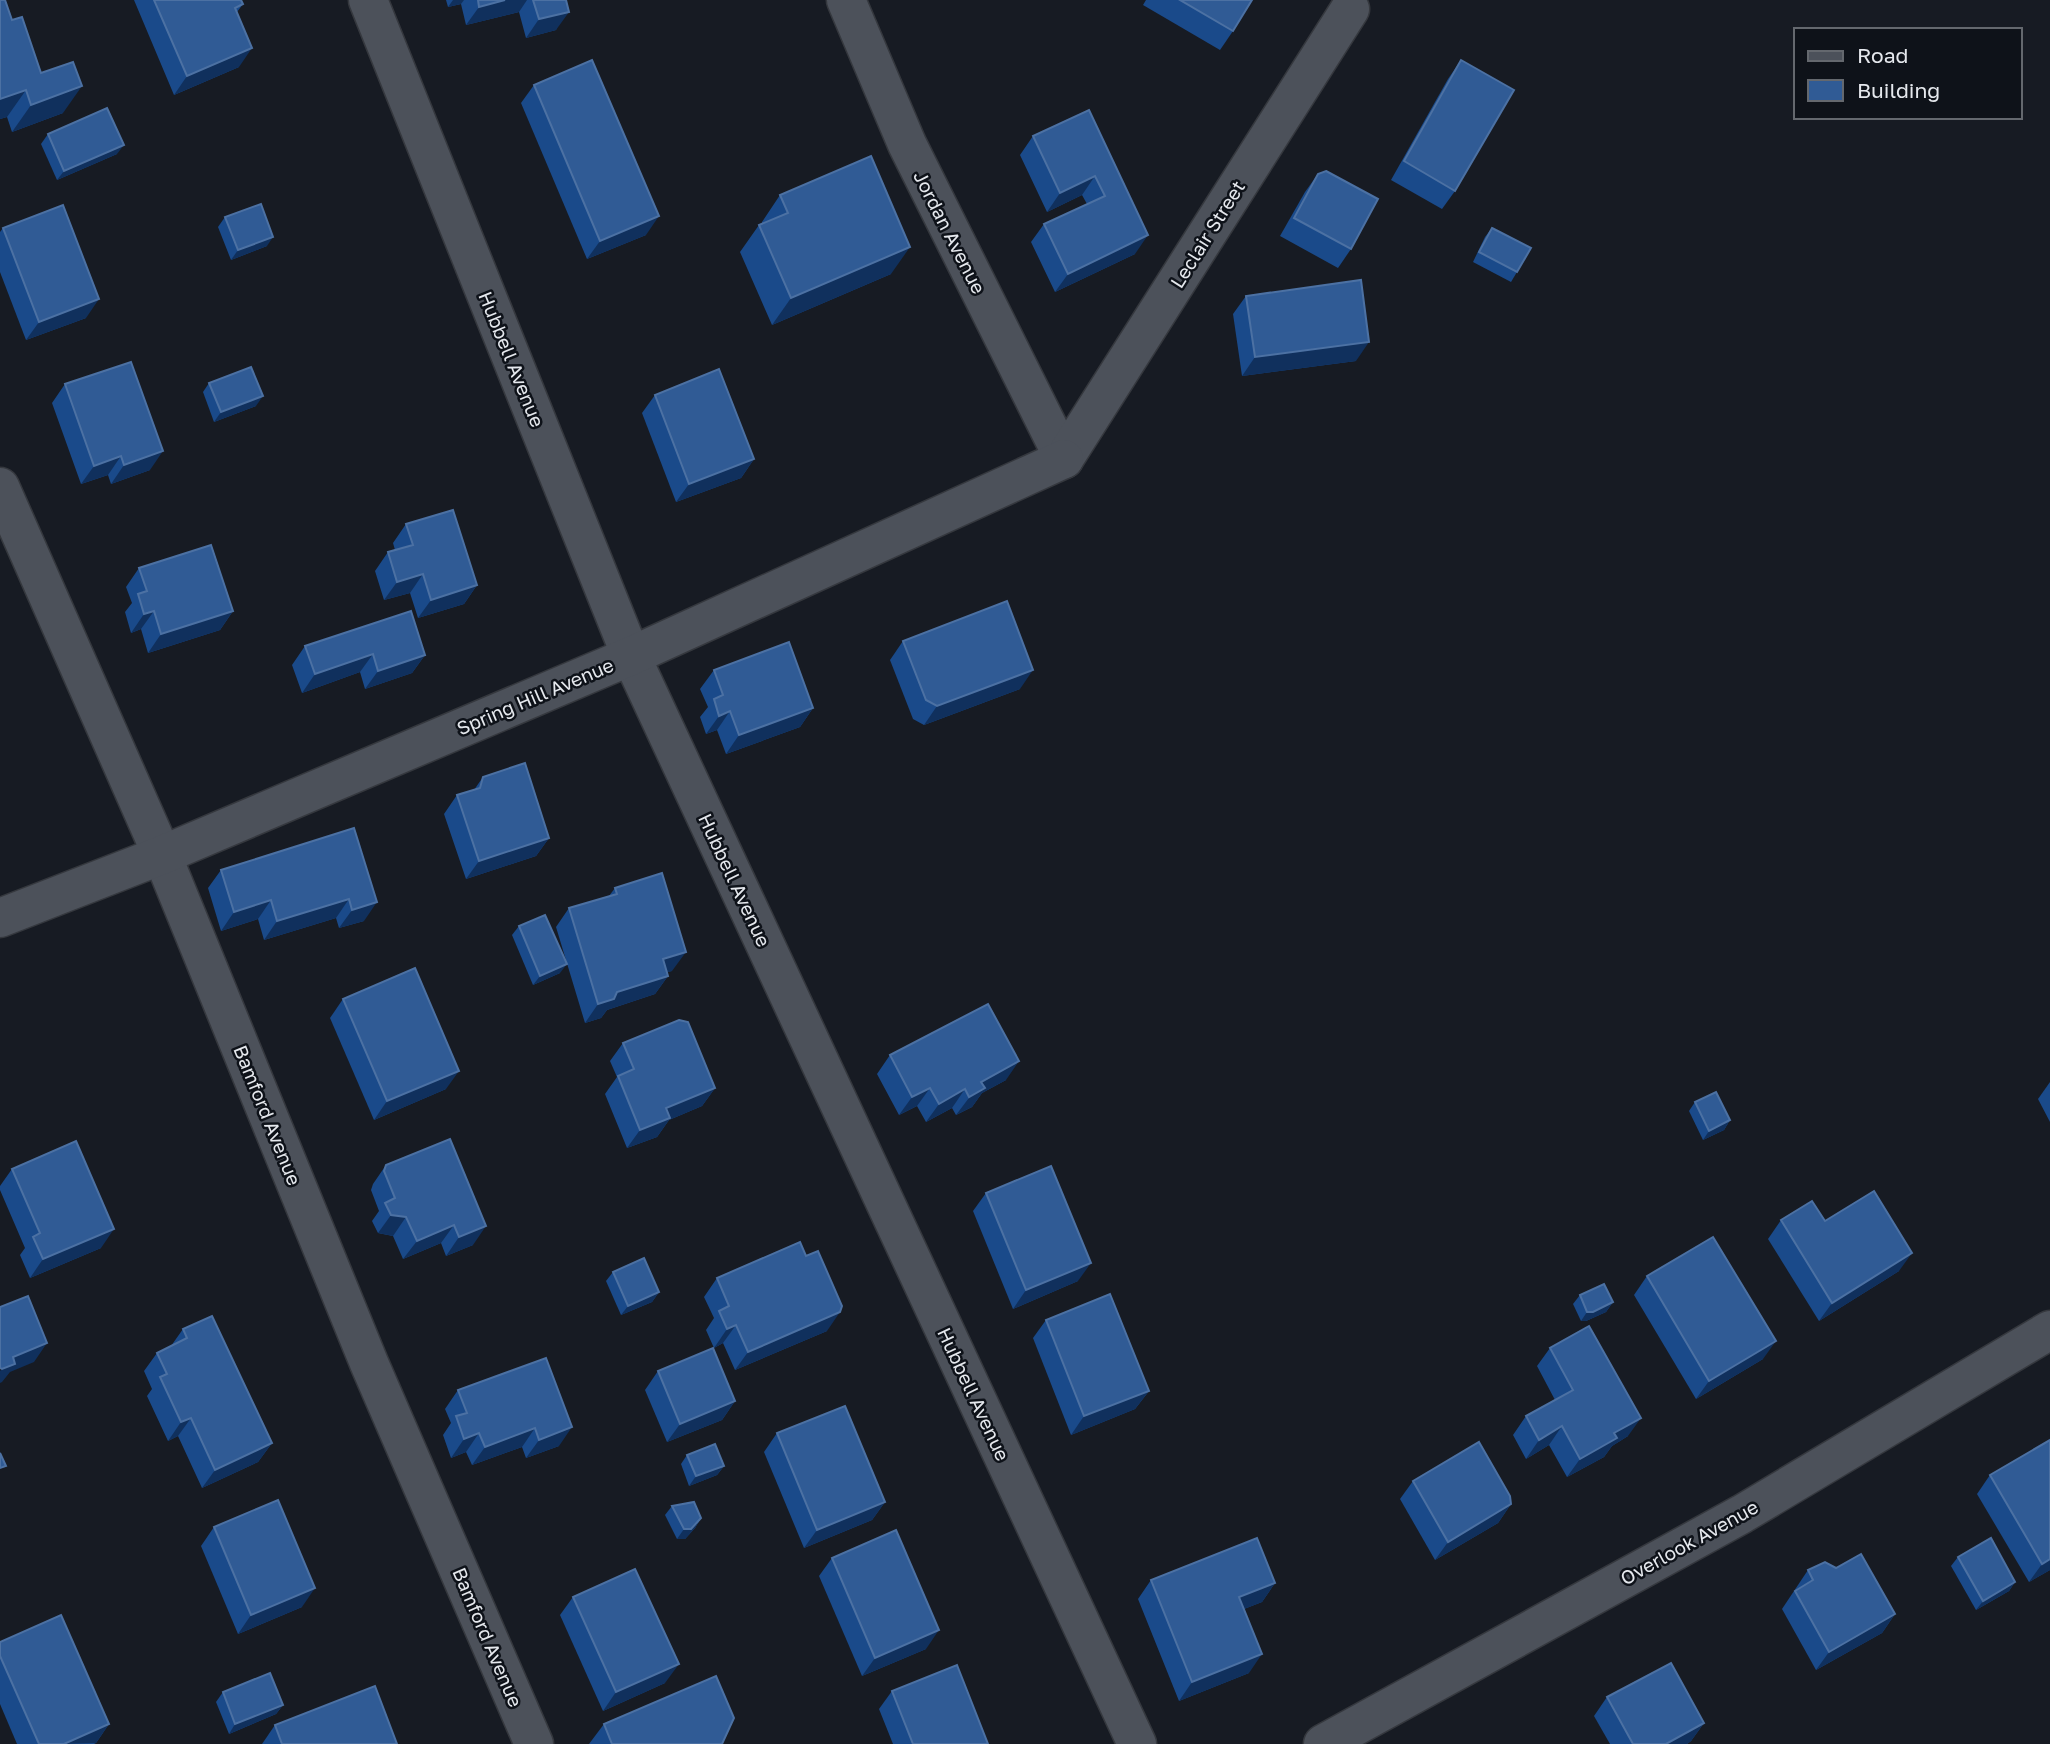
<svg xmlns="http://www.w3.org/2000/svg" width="2050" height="1744" viewBox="0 0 2050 1744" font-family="'Golos Text',sans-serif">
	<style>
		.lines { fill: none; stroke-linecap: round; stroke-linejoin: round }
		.minor-casing { stroke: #35383e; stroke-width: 41 }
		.minor { stroke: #4c515a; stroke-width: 38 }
		.wall { fill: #1a4a8a }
		.shaded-wall { fill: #10305d }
		.building { fill: #305b95; stroke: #4c71a3; stroke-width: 2 }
		.labels { text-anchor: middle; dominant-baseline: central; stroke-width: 5; stroke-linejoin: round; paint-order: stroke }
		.street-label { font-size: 19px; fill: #e5e8ed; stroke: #0e1219 }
	</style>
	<rect width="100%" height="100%" fill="#171b23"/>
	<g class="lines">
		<g class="minor-casing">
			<g id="minor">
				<polyline points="368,0 631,656 1137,1744"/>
				<polyline points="846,0 907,144 1064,459"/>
				<polyline points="1064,459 1350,9"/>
				<polyline points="0,487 162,855 369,1363 534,1744"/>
				<polyline points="0,918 162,855 631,656 1064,459"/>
				<polyline points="1323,1744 1742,1514 2050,1330"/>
			</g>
		</g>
		<use href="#minor" class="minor"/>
	</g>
	<g class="wall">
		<polygon points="0,0 63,113 12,132 7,117 0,119"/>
		<polygon points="134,0 241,0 243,4 237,12 239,67 174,95"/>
		<polygon points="446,0 566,0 556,30 526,38 519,12 466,25 461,4 448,7"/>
		<polygon points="1146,0 1252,0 1233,31 1220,50 1143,5"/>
		<polygon points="1461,60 1455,191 1442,209 1391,180 1448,79"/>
		<polygon points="534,85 646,235 587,259 521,103"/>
		<polygon points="1089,110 1135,254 1055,292 1031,242 1044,224 1087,204 1082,195 1047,212 1020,155 1033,136"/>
		<polygon points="48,134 117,154 57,180 41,144"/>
		<polygon points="1318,174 1351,249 1338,268 1280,236 1305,192"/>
		<polygon points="780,195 891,274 772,325 740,252 759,225 762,224 762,222"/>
		<polygon points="225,217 267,246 231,260 218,227"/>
		<polygon points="3,228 86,318 26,340 0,272 0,232"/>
		<polygon points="1492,228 1517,272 1511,282 1473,262 1485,237"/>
		<polygon points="1246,296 1356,361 1242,376 1233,314"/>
		<polygon points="209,383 256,406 214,422 203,392"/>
		<polygon points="65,384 150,470 111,484 108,475 81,484 52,403"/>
		<polygon points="655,395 754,459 741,478 676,502 642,413"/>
		<polygon points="406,524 477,585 464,604 418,618 410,593 384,600 375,571 388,552 395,550 393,543"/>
		<polygon points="139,568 233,611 220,630 148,653 141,629 131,633 125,612 132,603 126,587"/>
		<polygon points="903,641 1020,689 924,725 913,719 890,660"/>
		<polygon points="305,646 425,655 412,673 365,689 360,672 302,693 292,665"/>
		<polygon points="714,670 813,708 800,727 726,754 717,730 706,734 700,717 708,707 700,689"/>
		<polygon points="483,777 549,838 536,856 466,879 444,814 457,795 474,790"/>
		<polygon points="354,828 364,921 339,928 336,918 264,940 258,919 221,931 208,888 221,870"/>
		<polygon points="615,888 672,971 667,972 668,976 655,994 607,1010 601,1018 585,1023 556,927 569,908 609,896"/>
		<polygon points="519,926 560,973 533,985 512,935"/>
		<polygon points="343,999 446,1089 374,1120 330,1018"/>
		<polygon points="623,1043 715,1088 702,1106 669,1120 657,1137 627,1148 605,1094 617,1077 610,1061"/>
		<polygon points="890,1055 1006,1080 982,1093 972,1107 956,1115 952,1108 926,1122 917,1106 899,1115 877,1074"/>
		<polygon points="2050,1082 2050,1122 2038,1099"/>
		<polygon points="1695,1102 1730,1120 1724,1130 1703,1140 1689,1111"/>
		<polygon points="450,1139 473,1245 446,1256 441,1243 403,1259 393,1236 378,1233 372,1221 379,1211 371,1190 373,1184 386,1165"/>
		<polygon points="12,1169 101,1248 30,1278 20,1255 25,1248 0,1190 0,1186"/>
		<polygon points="986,1193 1078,1281 1013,1309 973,1211"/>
		<polygon points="1781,1220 1899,1271 1819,1321 1768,1239"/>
		<polygon points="613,1272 659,1292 652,1302 621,1315 606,1281"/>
		<polygon points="1647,1276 1763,1359 1696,1399 1634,1295"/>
		<polygon points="717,1278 827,1331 735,1370 723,1343 714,1348 706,1330 714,1318 704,1297"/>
		<polygon points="1580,1295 1613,1302 1606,1312 1586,1321 1581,1321 1573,1304"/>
		<polygon points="1046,1320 1149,1391 1135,1409 1071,1435 1033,1338"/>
		<polygon points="183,1329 272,1443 258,1462 202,1488 178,1436 168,1441 147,1396 152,1389 144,1371 157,1353 171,1346"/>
		<polygon points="1550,1348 1628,1436 1612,1446 1604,1457 1567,1477 1549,1445 1526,1459 1513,1435 1526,1416 1555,1400 1537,1366"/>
		<polygon points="546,1358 559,1446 526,1458 522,1447 472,1465 466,1452 451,1458 443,1435 451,1423 445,1409 458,1390"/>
		<polygon points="658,1371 735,1401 722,1420 667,1442 645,1390"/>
		<polygon points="777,1433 885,1502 872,1520 804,1548 764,1452"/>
		<polygon points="2050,1440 2050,1570 2029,1582 1977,1494 1990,1475"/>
		<polygon points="687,1455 724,1466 717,1475 689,1486 681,1464"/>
		<polygon points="1413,1481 1511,1504 1498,1523 1435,1560 1400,1499"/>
		<polygon points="672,1506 701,1518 695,1528 685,1539 677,1539 665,1515"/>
		<polygon points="214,1527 302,1607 238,1634 201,1546"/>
		<polygon points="1958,1557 2015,1582 2009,1591 1976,1610 1951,1566"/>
		<polygon points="832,1558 926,1649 862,1676 819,1576"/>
		<polygon points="1808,1570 1895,1614 1882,1633 1816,1670 1782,1609"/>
		<polygon points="1151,1580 1275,1583 1262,1602 1244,1609 1249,1673 1179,1701 1138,1599"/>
		<polygon points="573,1597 665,1683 603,1711 560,1615"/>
		<polygon points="0,1642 109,1724 96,1743 94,1744 17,1744 0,1704"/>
		<polygon points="892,1691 988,1744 893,1744 879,1709"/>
		<polygon points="223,1692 283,1705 276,1714 229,1734 216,1702"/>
		<polygon points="1607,1697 1704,1723 1691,1741 1687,1744 1610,1744 1594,1716"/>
		<polygon points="604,1724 722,1744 589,1744"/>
		<polygon points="275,1725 397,1744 262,1744"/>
	</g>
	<g class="shaded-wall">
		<polygon points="453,0 464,0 461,4 448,7"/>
		<polygon points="505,0 527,0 519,12 466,25 479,7"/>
		<polygon points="569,12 556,30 526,38 539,19"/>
		<polygon points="252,48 239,67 174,95 187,76"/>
		<polygon points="82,86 63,113 12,132 31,105"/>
		<polygon points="26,90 7,117 0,119 0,99"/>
		<polygon points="124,145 117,154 57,180 64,171"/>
		<polygon points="1095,176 1082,195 1047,212 1060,193"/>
		<polygon points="659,216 646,235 587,259 600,241"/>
		<polygon points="1148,235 1135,254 1055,292 1068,274"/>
		<polygon points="273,237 267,246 231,260 238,250"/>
		<polygon points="910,247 891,274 772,325 791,298"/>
		<polygon points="99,299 86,318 26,340 39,322"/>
		<polygon points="1369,342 1356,361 1242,376 1255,357"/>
		<polygon points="263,396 256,406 214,422 221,412"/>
		<polygon points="163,451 150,470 111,484 124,465"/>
		<polygon points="121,456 108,475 81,484 94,466"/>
		<polygon points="754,459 741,478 676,502 689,484"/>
		<polygon points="423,574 410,593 384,600 397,582"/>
		<polygon points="477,585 464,604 418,618 431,600"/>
		<polygon points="154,611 141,629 131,633 144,614"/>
		<polygon points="233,611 220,630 148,653 161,634"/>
		<polygon points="373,654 360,672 302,693 315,674"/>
		<polygon points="425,655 412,673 365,689 378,671"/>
		<polygon points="1033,670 1020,689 924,725 937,706"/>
		<polygon points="813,708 800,727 726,754 739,735"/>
		<polygon points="730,711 717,730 706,734 719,716"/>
		<polygon points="549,838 536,856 466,879 479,861"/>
		<polygon points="349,899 336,918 264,940 277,921"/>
		<polygon points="271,900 258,919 221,931 234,912"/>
		<polygon points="377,902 364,921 339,928 352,910"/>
		<polygon points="686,952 672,971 650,977 663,959"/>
		<polygon points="567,964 560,973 533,985 540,976"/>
		<polygon points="668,976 655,994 607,1010 601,1018 585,1023 598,1004 617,992"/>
		<polygon points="1019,1061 1006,1080 982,1093 972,1107 956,1115 981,1082"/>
		<polygon points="459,1071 446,1089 374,1120 387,1101"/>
		<polygon points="715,1088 702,1106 669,1120 657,1137 627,1148 640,1130 666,1108"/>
		<polygon points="930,1088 917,1106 899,1115 912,1097"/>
		<polygon points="965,1089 952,1108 926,1122 939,1104"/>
		<polygon points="1730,1120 1724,1130 1703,1140 1709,1131"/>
		<polygon points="391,1215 406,1217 393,1236 378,1233"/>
		<polygon points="454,1225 441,1243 403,1259 417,1241"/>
		<polygon points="486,1226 473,1245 446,1256 459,1237"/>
		<polygon points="114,1229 101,1248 30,1278 43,1259"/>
		<polygon points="1912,1253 1899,1271 1819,1321 1832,1303"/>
		<polygon points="1091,1263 1078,1281 1013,1309 1026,1290"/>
		<polygon points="659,1292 652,1302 621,1315 628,1306"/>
		<polygon points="1613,1302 1606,1312 1586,1321 1581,1321 1587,1312"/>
		<polygon points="840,1312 827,1331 735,1370 748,1352"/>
		<polygon points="736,1325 723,1343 714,1348 727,1329"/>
		<polygon points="1776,1341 1763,1359 1696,1399 1709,1381"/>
		<polygon points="47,1343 34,1362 10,1372 2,1382 0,1383 0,1371 13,1357"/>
		<polygon points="1149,1391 1135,1409 1071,1435 1084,1416"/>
		<polygon points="735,1401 722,1420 667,1442 680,1424"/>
		<polygon points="191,1418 178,1436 168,1441 181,1422"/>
		<polygon points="1641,1418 1628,1436 1612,1446 1604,1457 1567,1477 1580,1459 1614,1433"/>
		<polygon points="1562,1426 1549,1445 1526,1459 1539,1440"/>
		<polygon points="572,1427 559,1446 526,1458 539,1440"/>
		<polygon points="535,1428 522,1447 472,1465 485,1447"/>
		<polygon points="479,1433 466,1452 451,1458 464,1439"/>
		<polygon points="272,1443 258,1462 202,1488 215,1470"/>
		<polygon points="724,1466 717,1475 689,1486 696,1476"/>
		<polygon points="885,1502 872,1520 804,1548 817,1530"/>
		<polygon points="1511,1504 1498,1523 1435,1560 1448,1542"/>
		<polygon points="701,1518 695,1528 685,1539 677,1539 684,1529"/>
		<polygon points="2050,1559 2050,1570 2029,1582 2042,1564"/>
		<polygon points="2015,1582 2009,1591 1976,1610 1983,1601"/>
		<polygon points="1275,1583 1262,1602 1226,1616 1239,1597"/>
		<polygon points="315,1588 302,1607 238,1634 251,1615"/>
		<polygon points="1895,1614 1882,1633 1816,1670 1829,1652"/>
		<polygon points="939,1630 926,1649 862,1676 875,1658"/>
		<polygon points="1262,1654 1249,1673 1179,1701 1192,1682"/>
		<polygon points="679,1664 665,1683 603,1711 616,1692"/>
		<polygon points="283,1705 276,1714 229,1734 235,1724"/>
		<polygon points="1704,1723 1691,1741 1687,1744 1666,1744"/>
		<polygon points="109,1724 96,1743 64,1744"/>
	</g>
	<g class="building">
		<polygon points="0,0 5,0 12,20 22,17 41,73 73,62 82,86 31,105 26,90 0,99"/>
		<polygon points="154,0 241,0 243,4 235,8 252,48 187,76"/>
		<polygon points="478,0 505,0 479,7"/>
		<polygon points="533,0 566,0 569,12 539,19"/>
		<polygon points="1180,0 1252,0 1233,31"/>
		<polygon points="592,60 659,216 600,241 534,85"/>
		<polygon points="1461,60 1514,90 1455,191 1404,161"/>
		<polygon points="107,108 124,145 64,171 48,134"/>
		<polygon points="1089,110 1148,235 1068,274 1044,224 1105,196 1095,176 1060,193 1033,136"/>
		<polygon points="871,156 910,247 791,298 759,225 788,213 780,195"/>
		<polygon points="1326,171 1378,199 1351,249 1294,218 1318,174"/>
		<polygon points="261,204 273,237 238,250 225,217"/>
		<polygon points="63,205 99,299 39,322 3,228"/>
		<polygon points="1492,228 1531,248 1517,272 1479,252"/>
		<polygon points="1361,280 1369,342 1255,357 1246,296"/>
		<polygon points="131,362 163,451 124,465 121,456 94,466 65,384"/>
		<polygon points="251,367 263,396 221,412 209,383"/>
		<polygon points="719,369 754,459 689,484 655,395"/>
		<polygon points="453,510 477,585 431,600 423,574 397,582 388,552 413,545 406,524"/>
		<polygon points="211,545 233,611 161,634 154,611 144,614 138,594 147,591 139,568"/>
		<polygon points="1007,601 1033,670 937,706 926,700 903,641"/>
		<polygon points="411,611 425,655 378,671 373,654 315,674 305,646"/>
		<polygon points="789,642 813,708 739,735 730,711 719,716 714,699 723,695 714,670"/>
		<polygon points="525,763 549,838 479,861 457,795 480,788 483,777"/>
		<polygon points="354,828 377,902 352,910 349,899 277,921 271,900 234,912 221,870"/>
		<polygon points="662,873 686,952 663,959 668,976 617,992 614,999 598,1004 569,908 617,894 615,888"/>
		<polygon points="545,915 567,964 540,976 519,926"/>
		<polygon points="415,968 459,1071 387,1101 343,999"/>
		<polygon points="988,1004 1019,1061 981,1082 985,1088 969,1097 965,1089 939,1104 930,1088 912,1097 890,1055"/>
		<polygon points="679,1020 688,1022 715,1088 666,1108 670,1118 640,1130 618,1076 634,1069 623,1043"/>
		<polygon points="1716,1092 1730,1120 1709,1131 1695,1102"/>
		<polygon points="450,1139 486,1226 459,1237 454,1225 417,1241 406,1217 391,1215 385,1203 395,1198 384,1171 386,1165"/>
		<polygon points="76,1141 114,1229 43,1259 33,1237 40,1233 12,1169"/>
		<polygon points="1051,1166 1091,1263 1026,1290 986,1193"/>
		<polygon points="1874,1191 1912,1253 1832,1303 1781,1220 1812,1201 1825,1221"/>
		<polygon points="1713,1237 1776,1341 1709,1381 1647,1276"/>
		<polygon points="800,1242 806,1256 818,1251 842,1306 840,1312 748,1352 736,1325 727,1329 719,1311 729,1306 717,1278"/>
		<polygon points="644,1258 659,1292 628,1306 613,1272"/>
		<polygon points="1604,1284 1613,1302 1593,1312 1587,1312 1580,1295"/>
		<polygon points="1110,1294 1149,1391 1084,1416 1046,1320"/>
		<polygon points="28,1296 47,1343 13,1357 15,1364 2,1369 0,1368 0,1307"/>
		<polygon points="212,1316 272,1443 215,1470 191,1418 181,1422 160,1377 167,1374 157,1353 187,1338 183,1329"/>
		<polygon points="1589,1326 1641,1418 1614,1433 1617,1438 1580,1459 1562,1426 1539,1440 1526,1416 1573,1390 1550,1348"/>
		<polygon points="713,1348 735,1401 680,1424 658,1371"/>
		<polygon points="546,1358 572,1427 539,1440 535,1428 485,1447 479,1433 464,1439 456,1416 467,1413 458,1390"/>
		<polygon points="845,1406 885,1502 817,1530 777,1433"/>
		<polygon points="2050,1440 2050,1559 2042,1564 1990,1475"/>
		<polygon points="1479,1442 1510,1496 1511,1504 1448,1542 1413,1481"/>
		<polygon points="715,1444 724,1466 696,1476 687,1455"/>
		<polygon points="0,1453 6,1466 0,1468"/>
		<polygon points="278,1500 315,1588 251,1615 214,1527"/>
		<polygon points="694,1502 701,1518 691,1529 684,1529 672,1506"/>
		<polygon points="896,1530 939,1630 875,1658 832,1558"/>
		<polygon points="1257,1538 1275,1583 1239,1597 1262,1654 1192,1682 1151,1580"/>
		<polygon points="1991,1538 2015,1582 1983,1601 1958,1557"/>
		<polygon points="1861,1554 1895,1614 1829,1652 1795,1591 1813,1580 1808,1570 1825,1562 1836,1568"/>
		<polygon points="635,1569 679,1664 616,1692 573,1597"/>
		<polygon points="61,1615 109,1724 64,1744 39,1744 0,1656 0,1642"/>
		<polygon points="1671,1663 1704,1723 1666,1744 1633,1744 1607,1697"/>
		<polygon points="957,1665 988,1744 913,1744 892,1691"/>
		<polygon points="270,1673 283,1705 235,1724 223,1692"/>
		<polygon points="716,1676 734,1718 722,1744 612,1744 604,1724"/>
		<polygon points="375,1686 397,1744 282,1744 275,1725"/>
	</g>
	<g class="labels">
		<g class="street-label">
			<text transform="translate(950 232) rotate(63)">Jordan Avenue</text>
			<text transform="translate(1207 234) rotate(-58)">Leclair Street</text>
			<text transform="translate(512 359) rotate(68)">Hubbell Avenue</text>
			<text transform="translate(535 696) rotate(-23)">Spring Hill Avenue</text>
			<text transform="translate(735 880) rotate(65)">Hubbell Avenue</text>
			<text transform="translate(268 1115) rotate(68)">Bamford Avenue</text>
			<text transform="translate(974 1394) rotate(65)">Hubbell Avenue</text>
			<text transform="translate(1689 1542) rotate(-29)">Overlook Avenue</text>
			<text transform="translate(488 1637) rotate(67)">Bamford Avenue</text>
		</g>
	</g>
	<rect x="1794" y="28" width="228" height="91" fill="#0e1219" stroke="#64686e" stroke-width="2"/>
	<rect x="1808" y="51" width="35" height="10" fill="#4c515a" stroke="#64686e" stroke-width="2"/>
	<text x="1857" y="63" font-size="21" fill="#e5e8ed">Road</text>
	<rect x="1808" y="80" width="35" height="21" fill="#305b95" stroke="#64686e" stroke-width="2"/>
	<text x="1857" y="98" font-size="21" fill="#e5e8ed">Building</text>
</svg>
